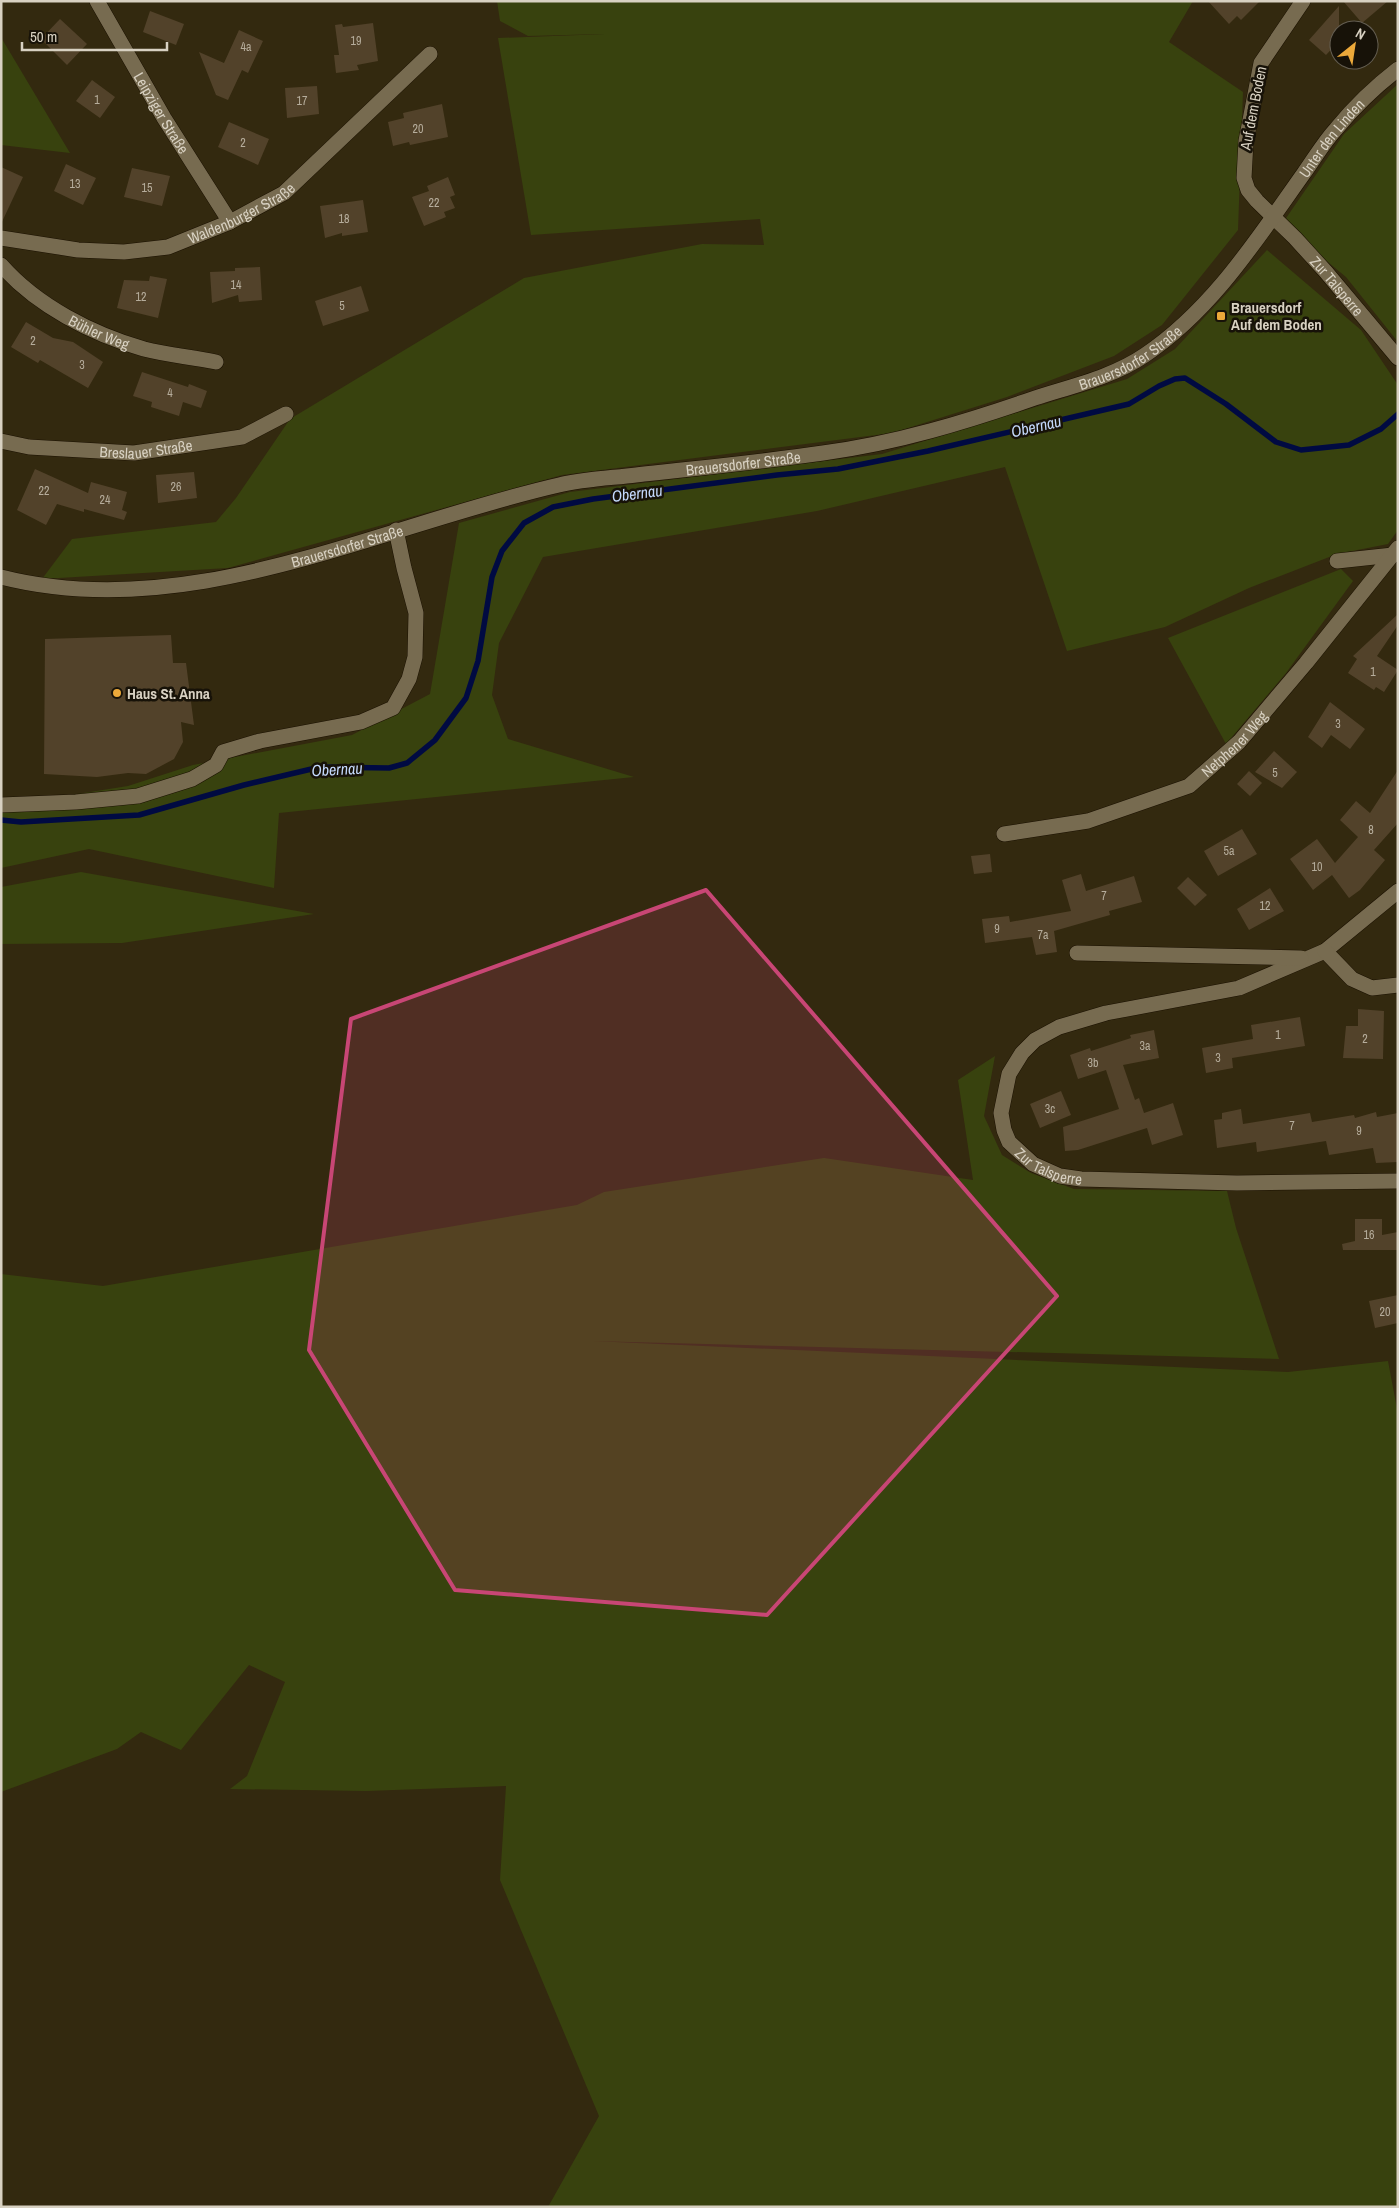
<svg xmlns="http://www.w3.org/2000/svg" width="1399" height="2208" viewBox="0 0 1399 2208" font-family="'Archivo Narrow',sans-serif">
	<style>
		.green { fill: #38420e }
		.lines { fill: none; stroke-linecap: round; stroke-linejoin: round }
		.stream { stroke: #000a42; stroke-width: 5.5 }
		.building { fill: #52422a }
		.minor-casing { stroke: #1b1100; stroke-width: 16 }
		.minor { stroke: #776b50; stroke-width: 15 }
		.marked { fill: #c84675; fill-opacity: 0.2; stroke: #c84675; stroke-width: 4; stroke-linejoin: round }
		.poi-dot { fill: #eca93a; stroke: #171208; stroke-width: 2 }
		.labels { text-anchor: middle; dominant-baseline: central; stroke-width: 5; stroke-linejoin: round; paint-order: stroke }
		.number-label { font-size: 12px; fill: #b6ad9c }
		.street-label { font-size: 15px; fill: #d8d1c2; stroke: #171208 }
		.poi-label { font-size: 15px; font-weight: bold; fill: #d8d1c2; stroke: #171208; text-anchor: start }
		.water-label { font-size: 16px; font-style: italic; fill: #c4d9fc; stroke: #171208 }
	</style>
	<rect width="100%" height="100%" fill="#33290f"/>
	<g class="green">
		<polygon points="497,1 1193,1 1169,42 1243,92 1238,230 1162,325 1114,356 1007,397 892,433 562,475 228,568 42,579 72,539 216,522 236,498 290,419 524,278 702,244 764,245 760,219 531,235 498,38 605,34 528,36 500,21"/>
		<polygon points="2,39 70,153 1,145"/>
		<polygon points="1398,84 1398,342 1346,277 1282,224 1344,134"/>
		<polygon points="1267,250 1361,330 1398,385 1398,530 1388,544 1337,554 1249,588 1165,627 1067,651 1005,467 817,511 543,557 499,643 492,695 508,739 634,777 279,813 274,888 89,849 1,868 1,806 128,786 193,765 352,735 430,694 459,523 570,492 882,454 1127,379 1175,349"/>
		<polygon points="1341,569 1353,581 1286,673 1226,744 1168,638"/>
		<polygon points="81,872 314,914 122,943 1,944 1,887"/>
		<polygon points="995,1056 984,1116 1002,1155 1031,1173 1074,1189 1227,1191 1236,1228 1279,1359 592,1341 1288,1372 1388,1361 1398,1414 1398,2207 548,2207 599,2116 500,1880 506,1786 366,1791 230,1789 247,1776 285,1682 249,1665 181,1750 141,1732 117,1749 1,1792 1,1274 103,1286 577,1205 604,1192 824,1158 973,1180 958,1080"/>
	</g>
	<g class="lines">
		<polyline class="stream" points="1,820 21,822 139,815 244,785 320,767 389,768 407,763 435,740 466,698 478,661 492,577 502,551 524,523 553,507 593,499 777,475 838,469 928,451 1129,404 1159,386 1175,379 1185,378 1226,404 1276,442 1301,450 1349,445 1381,429 1398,414"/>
	</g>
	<g class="building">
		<polygon points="1208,1 1260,1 1241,20 1237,16 1229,24"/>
		<polygon points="1343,1 1388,1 1362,23"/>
		<polygon points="1339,6 1339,41 1326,55 1309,40"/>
		<polygon points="150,11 184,24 176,45 143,32"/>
		<polygon points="60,19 87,44 67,65 41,39"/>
		<polygon points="373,23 378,61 357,65 359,70 336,73 334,55 339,55 335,25 342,24 343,27"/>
		<polygon points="239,30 263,41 248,73 242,70 228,100 216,95 199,52 224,63"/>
		<polygon points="92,80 115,97 100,118 76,101"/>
		<polygon points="317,86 319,114 287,118 285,88"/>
		<polygon points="442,104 448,137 410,145 409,142 393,146 388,122 404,118 403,113"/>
		<polygon points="229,122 269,139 258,165 218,147"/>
		<polygon points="66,164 96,178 83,205 54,191"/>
		<polygon points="1,167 23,177 1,224"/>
		<polygon points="132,168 170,176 162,206 124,197"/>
		<polygon points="448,177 455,195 450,197 455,208 444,212 446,217 424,226 412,197 429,191 427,186"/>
		<polygon points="363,200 368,232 342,236 342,233 325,238 320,206"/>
		<polygon points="260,267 262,300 239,302 238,295 212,303 210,272 235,271 235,268"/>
		<polygon points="150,276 167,279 158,318 117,308 124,280 149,281"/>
		<polygon points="361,286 369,311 323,326 315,301"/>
		<polygon points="26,322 53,338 73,342 103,362 88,388 40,360 38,363 11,347"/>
		<polygon points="142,372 188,387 189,384 207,391 201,408 183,402 179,416 151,407 152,402 133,396"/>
		<polygon points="35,469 88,493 91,482 127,492 122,510 127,512 124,520 84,509 84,512 57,504 46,525 17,510"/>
		<polygon points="194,472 197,498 158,503 156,475"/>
		<polygon points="1397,615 1398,625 1377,656 1398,670 1384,692 1376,687 1374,690 1348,673 1357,659 1353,656"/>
		<polygon points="171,635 173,663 186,663 194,725 181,722 183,742 174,759 146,774 128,773 97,777 44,774 45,639"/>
		<polygon points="1330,702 1365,729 1350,749 1331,735 1322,748 1308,737"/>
		<polygon points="1274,751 1297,772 1282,788 1255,772"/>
		<polygon points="1398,770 1398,823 1374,850 1385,860 1360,890 1349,898 1332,875 1313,890 1290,859 1317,839 1335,863 1358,837 1340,820 1356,801 1370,813"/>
		<polygon points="1249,771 1262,783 1250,796 1237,784"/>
		<polygon points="1242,829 1257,854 1218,876 1204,851"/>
		<polygon points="990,854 992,872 974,874 971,856"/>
		<polygon points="1081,874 1086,891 1134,876 1142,902 1109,911 1110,915 1054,931 1057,952 1036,955 1032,937 985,943 982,919 1009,916 1010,922 1071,911 1062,880"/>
		<polygon points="1188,877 1207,895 1195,906 1177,888"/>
		<polygon points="1270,888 1284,911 1249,930 1237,909"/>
		<polygon points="1358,1009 1384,1011 1383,1059 1343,1058 1346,1026 1358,1026"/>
		<polygon points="1300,1017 1305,1046 1232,1058 1233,1068 1206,1073 1202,1048 1253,1039 1251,1025"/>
		<polygon points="1154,1030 1159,1058 1123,1065 1135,1100 1139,1098 1144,1113 1173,1103 1183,1135 1152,1145 1147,1128 1078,1150 1065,1151 1063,1127 1119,1109 1106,1070 1078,1079 1070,1055 1090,1048 1091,1051 1131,1038 1130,1035"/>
		<polygon points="1061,1091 1071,1115 1040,1128 1030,1104"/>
		<polygon points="1241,1109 1243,1124 1310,1113 1312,1122 1354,1115 1355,1118 1376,1112 1377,1117 1398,1113 1398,1162 1376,1163 1373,1148 1329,1155 1326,1141 1257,1152 1256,1142 1217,1148 1214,1120 1222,1119 1222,1113"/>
		<polygon points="1355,1219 1382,1219 1382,1235 1398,1232 1398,1250 1343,1250 1342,1244 1355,1241"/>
		<polygon points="1398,1295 1398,1323 1375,1328 1369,1301"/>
	</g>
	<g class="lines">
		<g class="minor-casing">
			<g id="minor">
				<path id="s1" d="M97,1L164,118L230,222"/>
				<path id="s2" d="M1303,1L1261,63L1246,141L1244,178L1248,190L1257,201L1295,238L1326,272L1398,358"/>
				<path id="s3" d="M1,238L78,250L124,252L168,247L230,222L284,193L430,54"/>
				<path id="s4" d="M1,265C37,306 92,334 144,349C167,355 192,357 216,362"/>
				<path id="s5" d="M1,441L29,447L134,453L242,437L286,414"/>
				<polyline points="1337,561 1393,555"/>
				<path id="s6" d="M1,577C189,625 378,526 559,485C584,479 611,478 636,475C699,468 761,462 823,453C897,443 966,422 1035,398C1072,386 1113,377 1145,355C1213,309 1257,239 1304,173C1314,159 1324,142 1336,129C1354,107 1376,86 1398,69"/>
				<polyline points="1,805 76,802 138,796 192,779 216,765 223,752 260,741 361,722 393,708 409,679 415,657 416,613 404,568 396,530"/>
				<path id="s7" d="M1004,834L1088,821L1189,786L1239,742L1306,663L1398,548"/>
				<path id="s8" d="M1398,891L1325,951L1239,988L1106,1013L1059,1027L1035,1040L1022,1053L1009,1074L1001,1113L1004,1130L1009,1142L1033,1164L1060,1176L1081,1179L1237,1183L1398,1181"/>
				<polyline points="1325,951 1352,979 1372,988 1398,985"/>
				<polyline points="1077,953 1301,958"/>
			</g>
		</g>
		<use href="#minor" class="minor"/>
	</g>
	<path class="marked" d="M706,890L1057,1296L767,1615L455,1590L309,1350L351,1019Z"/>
	<g class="poi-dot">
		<rect x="1216" y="311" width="10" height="10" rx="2.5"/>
		<circle cx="117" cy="693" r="5"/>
	</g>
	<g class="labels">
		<g class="number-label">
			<text x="356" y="41">19</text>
			<text x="246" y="47">4a</text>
			<text x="97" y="100">1</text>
			<text x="302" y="101">17</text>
			<text x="418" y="129">20</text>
			<text x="243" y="143">2</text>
			<text x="75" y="184">13</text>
			<text x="147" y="188">15</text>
			<text x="434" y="203">22</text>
			<text x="344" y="219">18</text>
			<text x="236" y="285">14</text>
			<text x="141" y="297">12</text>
			<text x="342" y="306">5</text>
			<text x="33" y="341">2</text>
			<text x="82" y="365">3</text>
			<text x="170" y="393">4</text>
			<text x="176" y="487">26</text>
			<text x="44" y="491">22</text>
			<text x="105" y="500">24</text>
			<text x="1373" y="672">1</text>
			<text x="1338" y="724">3</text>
			<text x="1275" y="773">5</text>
			<text x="1371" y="830">8</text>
			<text x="1229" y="851">5a</text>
			<text x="1317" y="867">10</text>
			<text x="1104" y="896">7</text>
			<text x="1265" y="906">12</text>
			<text x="997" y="929">9</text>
			<text x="1043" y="935">7a</text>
			<text x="1278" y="1035">1</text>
			<text x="1365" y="1039">2</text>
			<text x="1145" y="1046">3a</text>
			<text x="1218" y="1058">3</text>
			<text x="1093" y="1063">3b</text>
			<text x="1050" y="1109">3c</text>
			<text x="1292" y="1126">7</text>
			<text x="1359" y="1131">9</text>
			<text x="1369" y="1235">16</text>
			<text x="1385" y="1312">20</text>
		</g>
		<g class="street-label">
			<text transform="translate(1253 108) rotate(-79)">Auf dem Boden</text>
			<text stroke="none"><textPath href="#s1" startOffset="129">Leipziger Straße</textPath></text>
			<text stroke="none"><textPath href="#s6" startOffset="1464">Unter den Linden</textPath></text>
			<text stroke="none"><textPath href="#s3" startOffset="249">Waldenburger Straße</textPath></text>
			<text stroke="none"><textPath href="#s2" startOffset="335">Zur Talsperre</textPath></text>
			<text stroke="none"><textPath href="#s4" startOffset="120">Bühler Weg</textPath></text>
			<text stroke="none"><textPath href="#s6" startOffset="1162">Brauersdorfer Straße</textPath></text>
			<text stroke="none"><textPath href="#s5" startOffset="146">Breslauer Straße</textPath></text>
			<text stroke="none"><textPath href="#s6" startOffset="758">Brauersdorfer Straße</textPath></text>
			<text stroke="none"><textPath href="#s6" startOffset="352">Brauersdorfer Straße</textPath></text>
			<text stroke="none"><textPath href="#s7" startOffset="254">Netphener Weg</textPath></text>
			<text stroke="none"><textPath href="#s8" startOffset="561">Zur Talsperre</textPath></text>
		</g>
		<g class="poi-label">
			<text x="1231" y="307">Brauersdorf<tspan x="1231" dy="17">Auf dem Boden</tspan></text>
			<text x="127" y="693">Haus St. Anna</text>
		</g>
		<g class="water-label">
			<text transform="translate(1036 426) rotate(-13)">Obernau</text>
			<text transform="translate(637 493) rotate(-7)">Obernau</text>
			<text transform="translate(337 769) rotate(-3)">Obernau</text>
		</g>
	</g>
	<rect width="1399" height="2208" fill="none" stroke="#d8d1c2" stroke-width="5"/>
	<g transform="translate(1354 45) rotate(30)"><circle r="24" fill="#171208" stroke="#645e52"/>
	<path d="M0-4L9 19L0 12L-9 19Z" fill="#eca93a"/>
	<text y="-8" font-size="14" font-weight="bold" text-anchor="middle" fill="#d8d1c2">N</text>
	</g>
	<path d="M22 42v8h145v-8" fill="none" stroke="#d8d1c2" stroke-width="2.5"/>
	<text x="30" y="42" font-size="15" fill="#d8d1c2" stroke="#171208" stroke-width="4" paint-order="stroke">50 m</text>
</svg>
